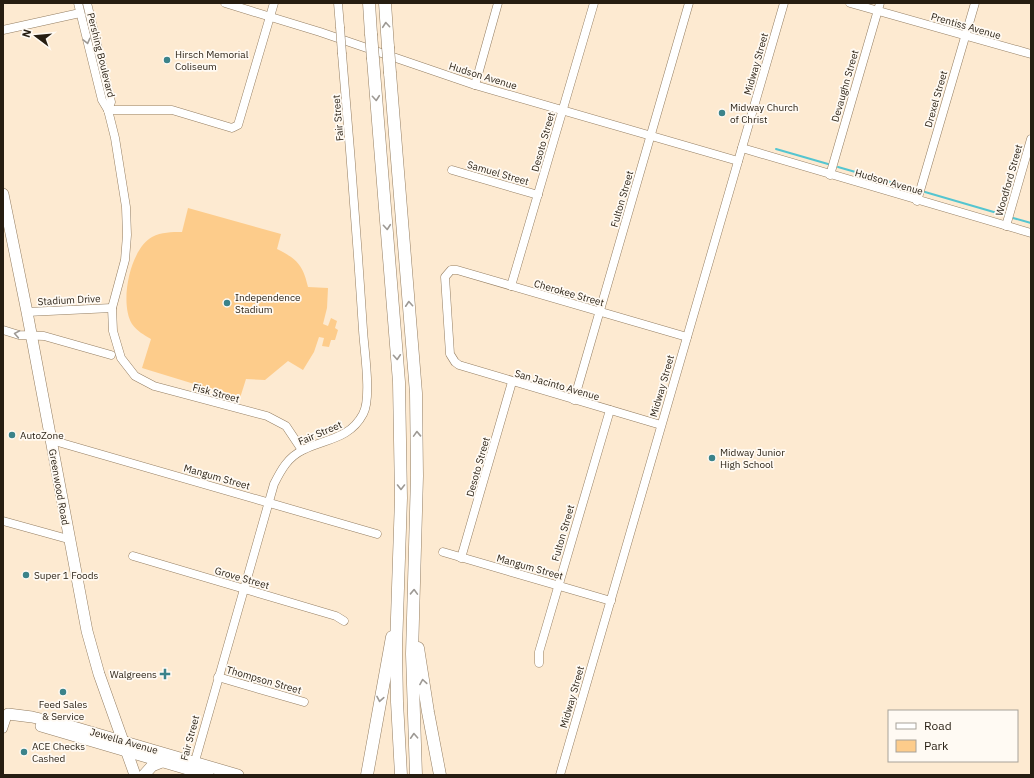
<svg xmlns="http://www.w3.org/2000/svg" width="1034" height="778" viewBox="0 0 1034 778" font-family="'IBM Plex Sans',sans-serif">
	<style>
		.green { fill: #fdcc8b }
		.lines { fill: none; stroke-linecap: round; stroke-linejoin: round }
		.stream { stroke: #55c5d0; stroke-width: 2 }
		.minor-casing { stroke: #947e62; stroke-width: 9 }
		.major-casing { stroke: #947e62; stroke-width: 12 }
		.highway-casing { stroke: #947e62; stroke-width: 13 }
		.minor { stroke: #fff; stroke-width: 8 }
		.major { stroke: #fff; stroke-width: 11 }
		.highway { stroke: #fff; stroke-width: 12 }
		.minor-bridge-casing { stroke: #947e62; stroke-width: 9; stroke-linecap: butt }
		.highway-bridge-casing { stroke: #947e62; stroke-width: 13; stroke-linecap: butt }
		.minor-bridge { stroke: #fff; stroke-width: 8 }
		.highway-bridge { stroke: #fff; stroke-width: 12 }
		.oneway { stroke: #9d9994 }
		.poi-dot { fill: #3b838a; stroke: #fffaf3; stroke-width: 1.5 }
		.labels { text-anchor: middle; dominant-baseline: central; stroke-width: 3.5; stroke-linejoin: round; paint-order: stroke }
		.street-label { font-size: 10px; fill: #261d11; stroke: #fffaf3 }
		.poi-label { font-size: 10px; fill: #261d11; stroke: #fffaf3; text-anchor: start }
	</style>
	<rect width="100%" height="100%" fill="#fdead1"/>
	<path class="green" d="M188,208L281,234L277,249C297,259 303,265 308,287L328,288L327,308L323,324L328,326L331,318L337,321L335,328L338,330L335,340H331L329,347L322,346L324,338L319,337L314,352L303,370L288,361L265,380L246,379L240,398L142,368L151,339C144,335 137,331 132,324C119,303 130,249 152,237C162,232 171,232 182,232Z"/>
	<g class="lines">
		<g class="stream">
			<polyline points="776,149 828,164"/>
			<polyline points="838,167 915,189"/>
			<polyline points="925,192 1004,215"/>
			<polyline points="1013,218 1031,223"/>
		</g>
		<g class="minor-casing">
			<g id="minor">
				<polyline points="78,3 102,100 108,110 115,138 126,207 127,235 125,260 112,308 113,331 121,358 135,376 154,386 267,416 286,426 302,450"/>
				<polyline points="87,3 111,102 108,110"/>
				<polyline points="225,3 320,32 475,85 738,161"/>
				<polyline points="338,3 340,27"/>
				<polyline points="850,3 1031,54"/>
				<polyline points="3,30 80,13"/>
				<polyline points="475,85 498,3"/>
				<polyline points="108,110 172,110 232,128 238,125 274,3"/>
				<polyline points="742,148 1031,233"/>
				<polyline points="452,170 538,195"/>
				<polyline points="830,175 880,3"/>
				<polyline points="917,201 975,3"/>
				<polyline points="1006,226 1031,139"/>
				<polyline points="511,286 594,3"/>
				<polyline points="27,312 112,308"/>
				<polyline points="3,330 19,335 44,336 111,355"/>
				<polyline points="574,400 689,3"/>
				<polyline points="661,425 459,365 455,362 450,354 445,277 451,270 457,270 687,337"/>
				<polyline points="51,440 377,534"/>
				<polyline points="3,521 68,539"/>
				<polyline points="443,552 611,601"/>
				<polyline points="133,556 336,616 344,621"/>
				<polyline points="461,558 512,382"/>
				<polyline points="539,663 539,652 610,410"/>
				<polyline points="218,677 304,702"/>
				<polyline points="3,729 8,714"/>
				<path d="M193,768L274,484C281,470 288,457 303,450C325,439 350,439 363,414C372,398 364,349 363,330C357,238 350,146 342,54"/>
				<polyline points="560,775 784,3"/>
			</g>
		</g>
		<g class="major-casing">
			<g id="major">
				<polyline points="3,194 27,312 87,631 99,674 135,775"/>
				<polyline points="8,714 32,717 70,726 238,775"/>
				<polyline points="41,726 208,775"/>
				<polyline points="144,775 152,766 162,762"/>
			</g>
		</g>
		<g class="highway-casing">
			<g id="highway">
				<polyline points="369,3 371,34"/>
				<polyline points="385,3 388,47"/>
				<polyline points="373,59 399,382 401,498 396,648 397,702 401,775"/>
				<polyline points="390,73 416,393 417,476 412,654 416,775"/>
				<polyline points="418,648 428,712 440,775"/>
				<polyline points="367,775 392,637"/>
			</g>
		</g>
		<use href="#minor" class="minor"/>
		<use href="#major" class="major"/>
		<use href="#highway" class="highway"/>
		<g class="minor-bridge-casing">
			<polyline id="minor-bridge" points="340,27 342,54"/>
		</g>
		<g class="highway-bridge-casing">
			<g id="highway-bridge">
				<polyline points="371,34 373,59"/>
				<polyline points="388,47 390,73"/>
			</g>
		</g>
		<use href="#minor-bridge" class="minor-bridge"/>
		<use href="#highway-bridge" class="highway-bridge"/>
	</g>
	<defs><path id="oneway-chevron" d="M-2-3.5L2.5 0L-2 3.5" fill="none" stroke-width="1.6" stroke-linecap="round" stroke-linejoin="round"/></defs>
	<g class="oneway">
		<use href="#oneway-chevron" transform="translate(386 25) rotate(-95)"/>
		<use href="#oneway-chevron" transform="translate(87 41) rotate(76)"/>
		<use href="#oneway-chevron" transform="translate(376 98) rotate(85)"/>
		<use href="#oneway-chevron" transform="translate(387 227) rotate(85)"/>
		<use href="#oneway-chevron" transform="translate(409 304) rotate(-94)"/>
		<use href="#oneway-chevron" transform="translate(17 334) rotate(-170)"/>
		<use href="#oneway-chevron" transform="translate(397 357) rotate(86)"/>
		<use href="#oneway-chevron" transform="translate(417 434) rotate(-92)"/>
		<use href="#oneway-chevron" transform="translate(401 487) rotate(90)"/>
		<use href="#oneway-chevron" transform="translate(414 592) rotate(-88)"/>
		<use href="#oneway-chevron" transform="translate(423 682) rotate(-99)"/>
		<use href="#oneway-chevron" transform="translate(380 699) rotate(100)"/>
		<use href="#oneway-chevron" transform="translate(414 736) rotate(-93)"/>
	</g>
	<g class="poi-dot">
		<circle cx="167" cy="60" r="4"/>
		<circle cx="722" cy="113" r="4"/>
		<circle cx="227" cy="303" r="4"/>
		<circle cx="12" cy="435" r="4"/>
		<circle cx="712" cy="458" r="4"/>
		<circle cx="26" cy="575" r="4"/>
		<path d="M163 668h4v4h4v4h-4v4h-4v-4h-4v-4h4z"/>
		<circle cx="63" cy="692" r="4"/>
		<circle cx="24" cy="752" r="4"/>
	</g>
	<g class="labels">
		<g class="street-label">
			<text transform="translate(966 26) rotate(16)">Prentiss Avenue</text>
			<text transform="translate(101 55) rotate(76)">Pershing Boulevard</text>
			<text transform="translate(756 64) rotate(-74)">Midway Street</text>
			<text transform="translate(483 76) rotate(17)">Hudson Avenue</text>
			<text transform="translate(845 86) rotate(-74)">Devaughn Street</text>
			<text transform="translate(936 99) rotate(-74)">Drexel Street</text>
			<text transform="translate(338 118) rotate(-95)">Fair Street</text>
			<text transform="translate(543 142) rotate(-74)">Desoto Street</text>
			<text transform="translate(498 173) rotate(16)">Samuel Street</text>
			<text transform="translate(1009 180) rotate(-74)">Woodford Street</text>
			<text transform="translate(889 182) rotate(16)">Hudson Avenue</text>
			<text transform="translate(622 199) rotate(-74)">Fulton Street</text>
			<text transform="translate(569 293) rotate(16)">Cherokee Street</text>
			<text transform="translate(69 300) rotate(-3)">Stadium Drive</text>
			<text transform="translate(557 385) rotate(16)">San Jacinto Avenue</text>
			<text transform="translate(662 386) rotate(-74)">Midway Street</text>
			<text transform="translate(216 393) rotate(15)">Fisk Street</text>
			<text transform="translate(320 433) rotate(-23)">Fair Street</text>
			<text transform="translate(478 467) rotate(-74)">Desoto Street</text>
			<text transform="translate(217 477) rotate(16)">Mangum Street</text>
			<text transform="translate(59 487) rotate(80)">Greenwood Road</text>
			<text transform="translate(563 533) rotate(-74)">Fulton Street</text>
			<text transform="translate(530 567) rotate(16)">Mangum Street</text>
			<text transform="translate(242 578) rotate(16)">Grove Street</text>
			<text transform="translate(264 680) rotate(16)">Thompson Street</text>
			<text transform="translate(572 697) rotate(-74)">Midway Street</text>
			<text transform="translate(190 738) rotate(-75)">Fair Street</text>
			<text transform="translate(124 741) rotate(16)">Jewella Avenue</text>
		</g>
		<g class="poi-label">
			<text x="175" y="54">Hirsch Memorial<tspan x="175" dy="12">Coliseum</tspan></text>
			<text x="730" y="107">Midway Church<tspan x="730" dy="12">of Christ</tspan></text>
			<text x="235" y="297">Independence<tspan x="235" dy="12">Stadium</tspan></text>
			<text x="20" y="435">AutoZone</text>
			<text x="720" y="452">Midway Junior<tspan x="720" dy="12">High School</tspan></text>
			<text x="34" y="575">Super 1 Foods</text>
			<text x="157" y="674" text-anchor="end">Walgreens</text>
			<text x="63" y="704" text-anchor="middle">Feed Sales<tspan x="63" dy="12">&amp; Service</tspan></text>
			<text x="32" y="746">ACE Checks<tspan x="32" dy="12">Cashed</tspan></text>
		</g>
	</g>
	<rect width="1034" height="778" fill="none" stroke="#261d11" stroke-width="8"/>
	<rect x="888" y="710" width="130" height="52" fill="#fffaf3" stroke="#a8a299"/>
	<rect x="896" y="723" width="20" height="6" fill="#ffffff" stroke="#a8a299"/>
	<text x="924" y="730" font-size="12" fill="#261d11">Road</text>
	<rect x="896" y="740" width="20" height="12" fill="#fdcc8b" stroke="#a8a299"/>
	<text x="924" y="750" font-size="12" fill="#261d11">Park</text>
	<g transform="translate(36 36) rotate(286)" stroke="#fffaf3" stroke-width="3" paint-order="stroke">
	<path d="M0-3L7 15L0 10L-7 15Z" fill="#261d11"/>
	<text y="-6" font-size="11" font-weight="bold" text-anchor="middle" fill="#261d11">N</text>
	</g>
</svg>
